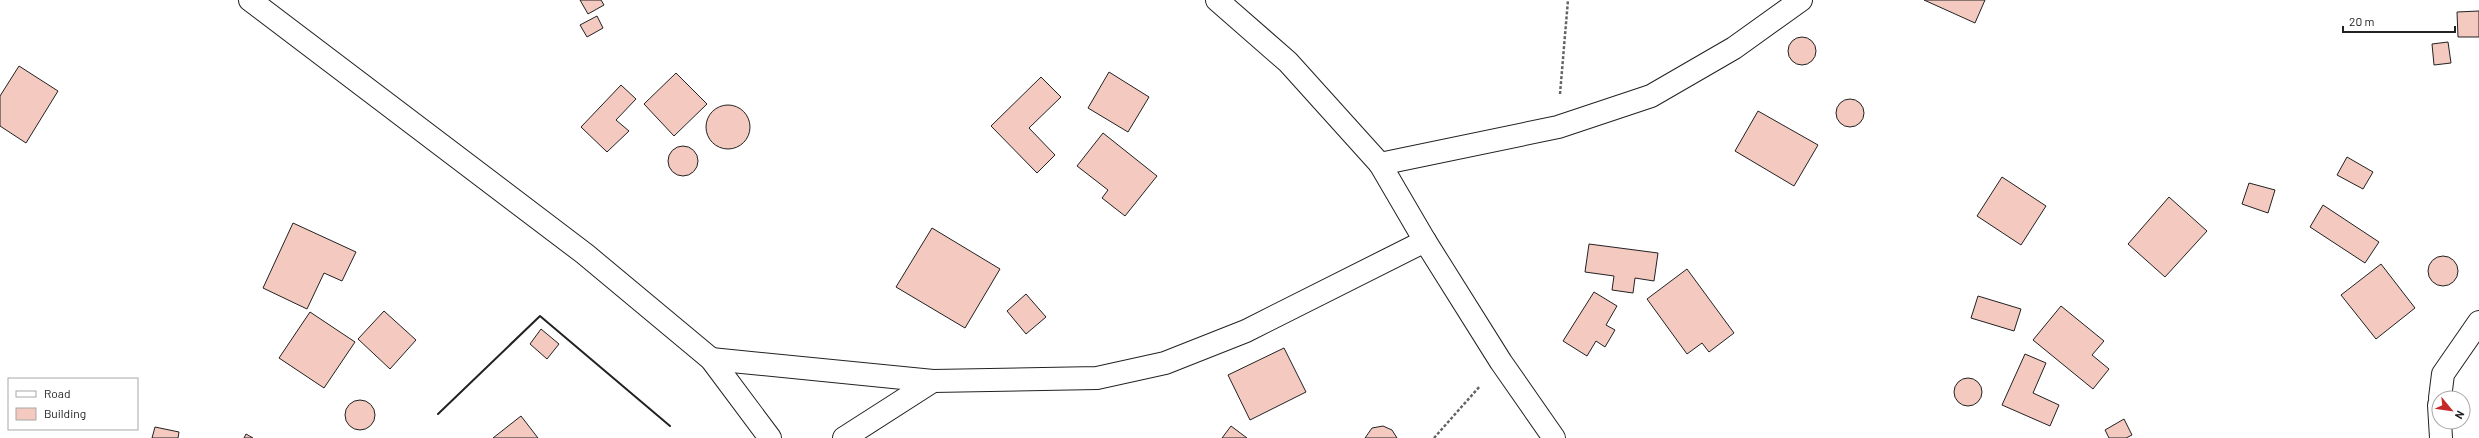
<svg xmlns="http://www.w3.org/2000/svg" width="2479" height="438" viewBox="0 0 2479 438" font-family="Barlow,sans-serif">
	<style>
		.building { fill: #f3c9c0; stroke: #222 }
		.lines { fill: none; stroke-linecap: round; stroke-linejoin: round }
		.minor-casing { stroke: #222; stroke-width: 24 }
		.path { stroke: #646464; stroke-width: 2.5; stroke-dasharray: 3 2; stroke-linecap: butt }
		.minor { stroke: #fff; stroke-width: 22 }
		.wall { stroke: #222; stroke-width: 2 }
	</style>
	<rect width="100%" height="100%" fill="#fff"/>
	<g class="building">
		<polygon points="580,0 601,0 604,5 588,14"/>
		<polygon points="1924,0 1985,0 1975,23"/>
		<polygon points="2479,11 2479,37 2458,37 2457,12"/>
		<polygon points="597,16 603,28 587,37 580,25"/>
		<circle cx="1802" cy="51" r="14"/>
		<polygon points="2448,42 2451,63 2434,65 2432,44"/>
		<polygon points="19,66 58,91 26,143 0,126 0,96"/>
		<polygon points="1109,72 1149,97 1128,132 1088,108"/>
		<polygon points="676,73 707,104 674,136 644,104"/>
		<polygon points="1041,77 1061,97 1029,128 1055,155 1037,173 991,126"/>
		<polygon points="621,85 636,99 616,120 629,131 607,152 581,127"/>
		<circle cx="1850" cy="113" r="14"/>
		<circle cx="728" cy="127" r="22"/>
		<polygon points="1758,111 1818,145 1794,186 1735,151"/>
		<polygon points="1103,133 1157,176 1125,216 1102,198 1108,190 1077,166"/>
		<circle cx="683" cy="161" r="15"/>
		<polygon points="2347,157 2373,172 2363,189 2337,175"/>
		<polygon points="2002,177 2046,206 2021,245 1977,216"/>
		<polygon points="2249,183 2275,190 2268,213 2242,204"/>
		<polygon points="2169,197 2207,231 2165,277 2128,244"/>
		<polygon points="2323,205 2379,242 2365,263 2310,227"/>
		<polygon points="293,223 356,252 342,281 324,273 307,309 263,288"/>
		<polygon points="932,228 1000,269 965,328 896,287"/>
		<polygon points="1589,244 1658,253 1654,281 1635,278 1633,293 1612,290 1614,276 1585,272"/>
		<circle cx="2443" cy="271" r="15"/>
		<polygon points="2381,264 2415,308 2376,339 2341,295"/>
		<polygon points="1687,269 1734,333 1709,352 1702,343 1687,354 1647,299"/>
		<polygon points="1594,292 1617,306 1606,325 1615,330 1605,347 1596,341 1587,356 1563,341"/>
		<polygon points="1026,294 1046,317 1026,334 1007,311"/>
		<polygon points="1978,296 2021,309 2014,331 1971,318"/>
		<polygon points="2061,306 2104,341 2092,355 2109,369 2093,389 2033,340"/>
		<polygon points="384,311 416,340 390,369 358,339"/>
		<polygon points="310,312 355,342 324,388 279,358"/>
		<polygon points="541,329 559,344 547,359 530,344"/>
		<polygon points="1284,348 1306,392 1250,420 1228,375"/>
		<polygon points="2025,354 2046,363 2033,393 2059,405 2050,426 2002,405"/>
		<circle cx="1968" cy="392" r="14"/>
		<circle cx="360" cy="415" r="15"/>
		<polygon points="521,416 538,438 493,438"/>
		<polygon points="2124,419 2132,435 2126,438 2109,438 2105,430"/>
		<polygon points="1231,426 1247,438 1222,438"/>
		<polygon points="1383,426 1392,430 1397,438 1365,438 1372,428"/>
		<polygon points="155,427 179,432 178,438 152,438"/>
		<polygon points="246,434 253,438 244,438"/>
	</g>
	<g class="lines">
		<g class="minor-casing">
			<g id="minor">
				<polyline points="250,0 585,254 711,359 770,438"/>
				<polyline points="1217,0 1288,62 1380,164 1425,241 1501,362 1554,438"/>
				<polyline points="1380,164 1558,127 1651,96 1734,48 1801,0"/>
				<polyline points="711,359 933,381 1097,378 1165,363 1246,331 1425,241"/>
				<polyline points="2440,398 2443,374 2479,322"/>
				<polyline points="2439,405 2441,438"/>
				<polyline points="844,438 933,381"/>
			</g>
		</g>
		<g class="path">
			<polyline points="1560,94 1568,0"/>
			<polyline points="1434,438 1480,386"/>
		</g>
		<use href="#minor" class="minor"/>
		<polyline class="wall" points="438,414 540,316 670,426"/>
	</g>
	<rect x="8" y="378" width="130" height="52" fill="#ffffff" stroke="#a7a7a7"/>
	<rect x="16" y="391" width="20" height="6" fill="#ffffff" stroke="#a7a7a7"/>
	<text x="44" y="398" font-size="12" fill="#222222">Road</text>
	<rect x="16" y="408" width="20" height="12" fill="#f3c9c0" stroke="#a7a7a7"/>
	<text x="44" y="418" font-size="12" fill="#222222">Building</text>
	<g transform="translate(2451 410) rotate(119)"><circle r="19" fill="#ffffff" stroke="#a7a7a7"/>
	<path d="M0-3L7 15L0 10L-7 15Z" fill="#c62828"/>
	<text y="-6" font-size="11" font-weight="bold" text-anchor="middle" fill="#222222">N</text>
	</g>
	<path d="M2343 26v6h112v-6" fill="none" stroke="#222222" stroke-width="2"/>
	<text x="2349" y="26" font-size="12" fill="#222222" stroke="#ffffff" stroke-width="3" paint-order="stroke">20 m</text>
</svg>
